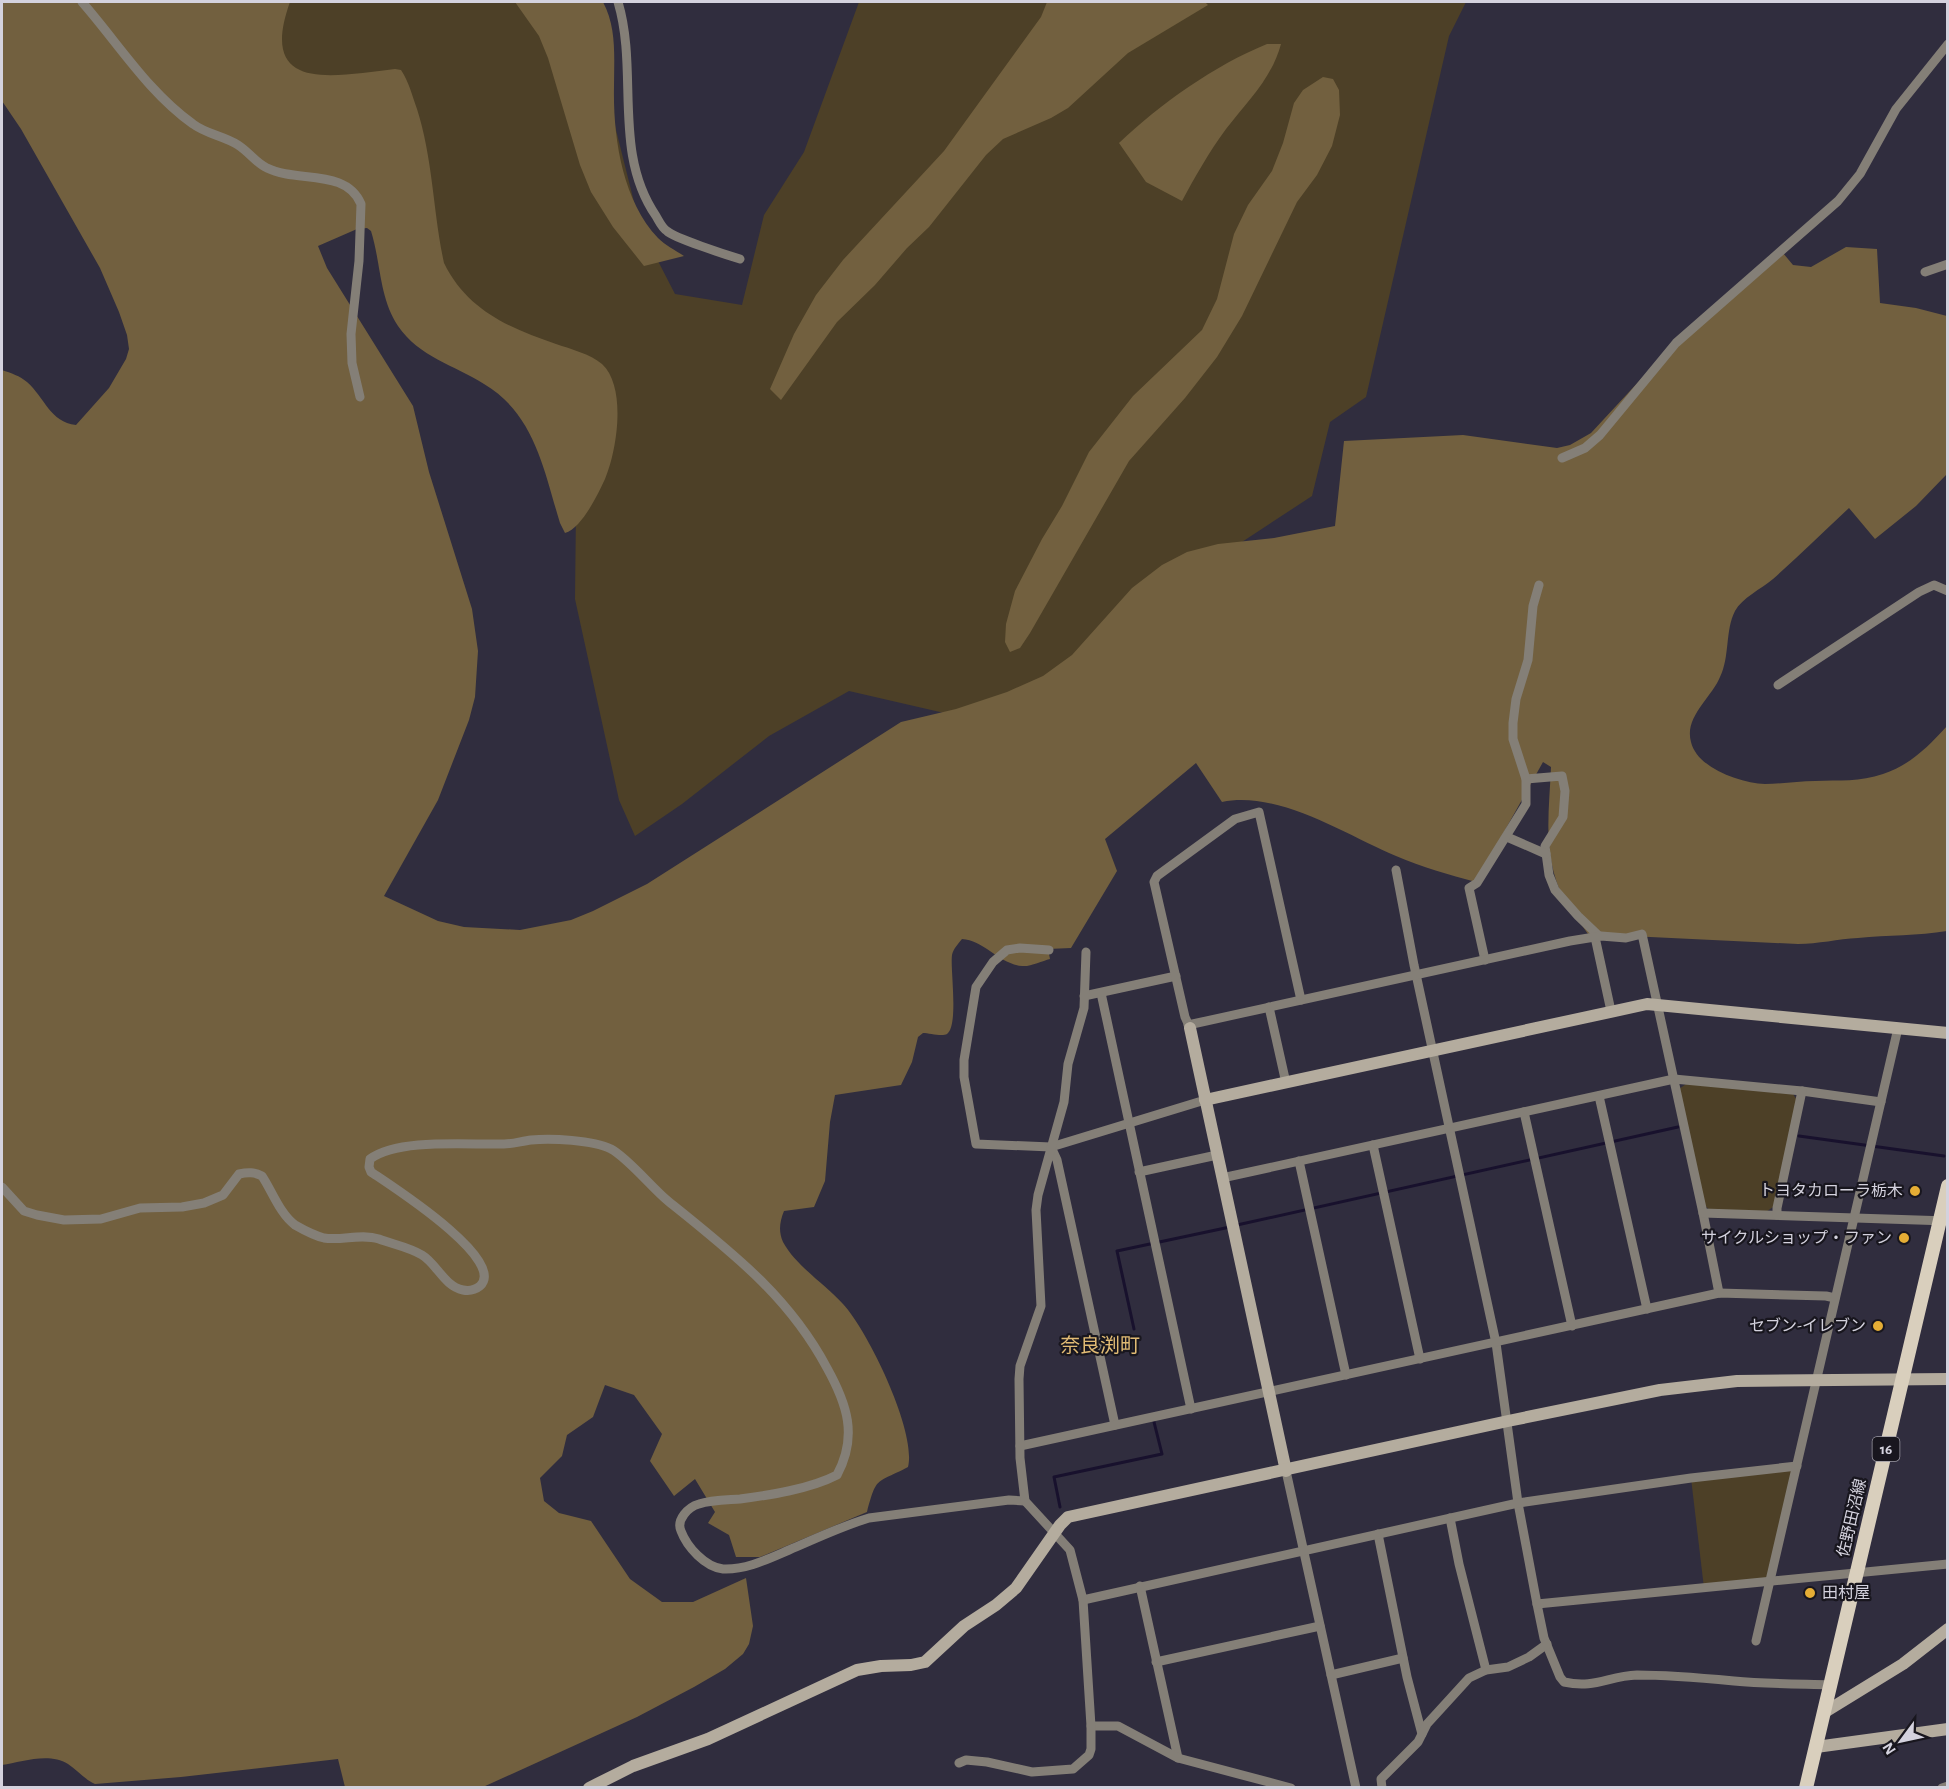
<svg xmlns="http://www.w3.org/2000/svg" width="1949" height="1789" viewBox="0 0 1949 1789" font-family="'Alegreya Sans','Noto Sans JP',sans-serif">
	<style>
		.green { fill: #4d4027 }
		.forest { fill: #72603f }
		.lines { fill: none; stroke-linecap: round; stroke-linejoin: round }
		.stream { stroke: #18112d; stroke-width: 3 }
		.street { stroke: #847f77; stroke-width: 9 }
		.secondary { stroke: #b4ac9e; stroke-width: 12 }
		.primary { stroke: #d9cfbd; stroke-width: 14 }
		.poi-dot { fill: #e5ad35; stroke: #18161e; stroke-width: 2 }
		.labels { text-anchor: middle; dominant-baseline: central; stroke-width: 4.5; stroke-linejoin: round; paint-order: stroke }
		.shield { fill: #18161e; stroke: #9c9aa4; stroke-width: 1.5 }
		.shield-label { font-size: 15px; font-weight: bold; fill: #d4d2de }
		.poi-label { font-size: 16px; fill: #d4d2de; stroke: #18161e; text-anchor: end }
		.street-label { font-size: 16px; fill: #d4d2de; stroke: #18161e }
		.quarter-label { font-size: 20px; fill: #e1bb74; stroke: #18161e }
	</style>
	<rect width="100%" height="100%" fill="#302d3e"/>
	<g class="green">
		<polygon points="149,2 584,2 640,226 675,294 742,305 764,215 804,152 859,2 1466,2 1449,36 1366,397 1330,422 1312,496 1152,601 1035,734 849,691 769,736 682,804 635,836 619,800 575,599 577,421 402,223"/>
		<polygon points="1686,1084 1793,1094 1797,1100 1773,1207 1766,1212 1711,1211 1704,1205 1679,1089"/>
		<polygon points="1797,1466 1770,1581 1704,1588 1691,1478"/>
	</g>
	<g class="forest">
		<path d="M2,2H290C256,96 338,75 395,69L401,70C409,82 412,95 417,109C433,159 433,212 444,263C467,310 509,328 556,344C571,349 590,354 602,364C627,387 617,451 605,479C598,494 582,528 565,533L560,523C544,471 535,414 484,384C454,365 419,357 398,326C379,297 381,263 371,231L367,228L357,229L318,246L327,268L413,406L429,472L472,609L478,651L475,697L469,720L438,800L384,896L438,921L464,927L520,930L571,920L593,911L647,884L901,722L956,709L1007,692L1043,676L1072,655L1132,588L1162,565L1187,552L1218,544L1274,538L1335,526L1344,441L1463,435L1557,448L1570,445L1591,433L1693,323L1783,253L1793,265L1811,267L1846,247L1877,249L1880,303L1916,308L1947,316V474L1916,506L1875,539L1849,508C1824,531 1799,556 1773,579C1761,589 1742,598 1735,611C1725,630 1730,657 1720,677C1712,697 1684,717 1691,742C1697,768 1740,783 1765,784C1782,784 1799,781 1815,781C1839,780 1860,782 1883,774C1910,765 1928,747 1947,726V931C1918,936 1888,935 1858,938C1838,939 1818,944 1798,944L1588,934C1580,922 1571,911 1564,899C1542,856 1549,814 1551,767L1543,762L1476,882C1449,875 1422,867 1396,856C1346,835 1278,790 1222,802L1196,763L1105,839L1117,871L1071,948L1048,949L1050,959C1042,961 1030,967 1022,966C999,964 984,940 962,939C959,943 953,949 952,955C950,969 959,1025 947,1034C942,1037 929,1033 923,1033L918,1037L912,1062L901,1085L835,1095L830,1122L825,1181L814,1207L784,1211C780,1221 778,1231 783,1242C796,1266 825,1284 843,1304C868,1331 917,1432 908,1467C876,1484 877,1475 867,1512L760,1557H736L729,1535L708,1523L715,1512L695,1479L674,1496L650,1461L662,1434L634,1395L605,1385L593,1417L567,1435L562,1456L540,1478L544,1501L559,1513L591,1521L630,1579L662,1602H693L746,1578L753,1626L749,1644L743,1654L725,1669L694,1687L637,1717L483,1787H345L338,1759L181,1777L95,1784C84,1779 77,1770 68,1764C49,1752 21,1762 2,1765V370C11,373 20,376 27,382C45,398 50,422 76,425L109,388L126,359L129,349L127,335L119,312L100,268L21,129L2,101Z"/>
		<path d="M515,2H603C617,28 614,58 614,87C613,136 622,200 658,238C665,245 675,250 684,256L644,266L613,227L591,192L580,165L548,58L539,36Z"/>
		<polygon points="1047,2 1205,2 1208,5 1128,53 1068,108 1051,118 1003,139 986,155 929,227 907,248 875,285 837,322 781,400 770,389 794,334 816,295 843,260 944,151 1041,17"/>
		<path d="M1267,44H1281C1272,78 1247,102 1226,129C1209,152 1195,177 1182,201L1146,182L1119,143C1160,104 1215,65 1267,44Z"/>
		<polygon points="1323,77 1333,79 1339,90 1340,115 1332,146 1317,175 1297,202 1242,316 1217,357 1185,398 1129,461 1030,633 1020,648 1010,652 1005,642 1006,624 1015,591 1042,539 1062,506 1089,452 1133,396 1202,330 1217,299 1234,234 1248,205 1272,171 1283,143 1294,103 1303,90"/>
	</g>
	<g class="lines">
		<g class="stream">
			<polyline points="1799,1136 1944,1156"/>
			<polyline points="1237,1225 1678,1127"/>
			<polyline points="1134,1329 1117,1251 1230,1227"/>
			<polyline points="1060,1507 1054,1477 1162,1454 1154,1422"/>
		</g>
		<g class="street">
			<path d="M82,2C118,43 148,92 193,124C206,134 224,136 238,145C249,152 256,163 267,168C297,183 346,168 361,204L359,261L351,334L352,363L360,397"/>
			<path d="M618,2C639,72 612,152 656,216C659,221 662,228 667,231C674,238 727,255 740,259"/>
			<polyline points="1925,272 1948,264"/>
			<polyline points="1562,458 1585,448 1600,435 1676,343 1838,201 1860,174 1896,109 1948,44"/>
			<polyline points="1778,685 1919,592 1934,585 1948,591"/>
			<polyline points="1526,779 1562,776 1565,791 1563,817 1545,846 1549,875 1555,890 1578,916 1599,936"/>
			<polyline points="1507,837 1546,854"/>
			<path d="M1396,870L1414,965L1496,1343L1518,1503L1537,1604L1544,1638L1560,1677L1564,1682C1595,1689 1608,1676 1637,1675C1670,1675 1702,1678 1734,1681C1766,1684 1799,1684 1831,1685"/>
			<polyline points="1595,937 1611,1011"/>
			<polyline points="1049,950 1020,948 1007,950 993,962 976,987 964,1060 964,1077 976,1144 1051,1147 1205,1100"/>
			<polyline points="1485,960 1469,888 1477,883 1526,804 1526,779 1513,739 1513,723 1516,699 1528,660 1533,606 1539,585"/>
			<polyline points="1101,993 1191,1409"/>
			<polyline points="1084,996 1176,976"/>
			<polyline points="1269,1007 1286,1083"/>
			<polyline points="1188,1025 1570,941 1601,936 1626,938 1642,934 1703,1213 1719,1293"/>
			<polyline points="1190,1028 1185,1017 1154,882 1157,876 1235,819 1259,812 1301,1000"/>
			<polyline points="1599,1096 1647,1309"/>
			<polyline points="1524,1112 1572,1326"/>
			<polyline points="1373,1145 1420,1359"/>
			<polyline points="1051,1147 1057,1160 1115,1425"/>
			<polyline points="1299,1161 1346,1375"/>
			<polyline points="1139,1172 1217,1155"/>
			<polyline points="1222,1178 1674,1079 1802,1091 1881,1102"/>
			<path d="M2,1187L24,1211L37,1215L64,1220L101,1219L140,1208L182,1207L204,1203L223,1195L239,1174C248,1172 254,1172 262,1176C272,1191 280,1214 295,1225C302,1229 316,1236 324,1238C342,1241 361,1233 379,1239C392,1244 409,1247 422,1255C437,1264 444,1286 463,1290C468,1291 475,1290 480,1286C508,1260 390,1185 371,1172L369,1167L370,1159C399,1138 468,1145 504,1144C513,1144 522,1141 531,1140C551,1138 593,1140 611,1149C628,1158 652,1188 668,1201C731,1252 788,1295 827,1368C847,1404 858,1436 837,1475C810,1489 770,1495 740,1499C727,1500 711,1500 699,1504C688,1507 676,1520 681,1531C687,1547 705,1567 723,1569C746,1570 768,1559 789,1550C815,1539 842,1526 869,1518L1009,1500L1025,1501"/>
			<polyline points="1703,1213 1948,1221"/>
			<polyline points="1777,1215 1777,1208 1802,1091"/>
			<polyline points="1020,1446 1719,1293 1826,1296 1835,1298"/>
			<polyline points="1286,1471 1356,1788"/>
			<polyline points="1450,1518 1459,1564 1486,1670"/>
			<polyline points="1378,1534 1407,1677 1422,1734"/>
			<polyline points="1140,1586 1178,1758"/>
			<polyline points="1083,1600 1518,1503 1691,1478 1797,1466"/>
			<polyline points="1537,1604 1948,1564"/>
			<polyline points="1756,1641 1898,1028"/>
			<polyline points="1156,1662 1320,1626"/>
			<polyline points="1331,1675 1403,1658"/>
			<polyline points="1091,1726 1118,1726 1178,1758 1291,1788"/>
			<polyline points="959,1763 966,1760 987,1762 1032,1772 1073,1769 1089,1755 1091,1749 1091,1726 1083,1600 1070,1550 1025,1501 1020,1458 1019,1379 1020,1366 1041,1306 1036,1210 1038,1195 1064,1102 1068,1064 1084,1008 1086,952"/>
			<polyline points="1382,1788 1381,1779 1418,1742 1427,1724 1469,1678 1486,1670 1508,1667 1529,1657 1547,1644"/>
			<polyline points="1942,1788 1948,1786"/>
		</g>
		<g class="secondary">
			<polyline points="1190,1028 1286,1471"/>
			<polyline points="1205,1100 1647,1004 1948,1033"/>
			<polyline points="1825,1712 1903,1664 1948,1629"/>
			<polyline points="1816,1747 1948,1729"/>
			<polyline points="589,1788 633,1766 708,1739 857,1670 881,1666 911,1665 925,1662 964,1626 996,1605 1016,1588 1060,1525 1068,1517 1508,1421 1660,1390 1737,1381 1948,1379"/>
		</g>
		<polyline class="primary" points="1806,1788 1948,1186"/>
	</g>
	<g class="poi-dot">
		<circle cx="1915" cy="1191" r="6"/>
		<circle cx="1904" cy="1238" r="6"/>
		<circle cx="1878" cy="1326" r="6"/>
		<circle cx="1810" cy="1593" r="6"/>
	</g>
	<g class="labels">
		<rect class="shield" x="1872.5" y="1437" width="27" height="24" rx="4.5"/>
		<g class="shield-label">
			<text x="1886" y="1449">16</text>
		</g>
		<g class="poi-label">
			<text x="1903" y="1191">トヨタカローラ栃木</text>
			<text x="1892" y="1238">サイクルショップ・ファン</text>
			<text x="1866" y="1326">セブン-イレブン</text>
			<text x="1822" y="1593" text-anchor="start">田村屋</text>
		</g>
		<g class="street-label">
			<text transform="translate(1852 1518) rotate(-77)">佐野田沼線</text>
		</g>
		<g class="quarter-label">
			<text x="1100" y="1346">奈良渕町</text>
		</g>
	</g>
	<rect width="1949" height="1789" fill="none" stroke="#d4d2de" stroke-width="6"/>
	<g transform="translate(1901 1741) rotate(237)" stroke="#18161e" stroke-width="4.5" paint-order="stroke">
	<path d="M0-4.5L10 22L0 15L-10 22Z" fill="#d4d2de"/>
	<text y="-9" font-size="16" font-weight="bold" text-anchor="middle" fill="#d4d2de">N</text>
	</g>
</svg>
